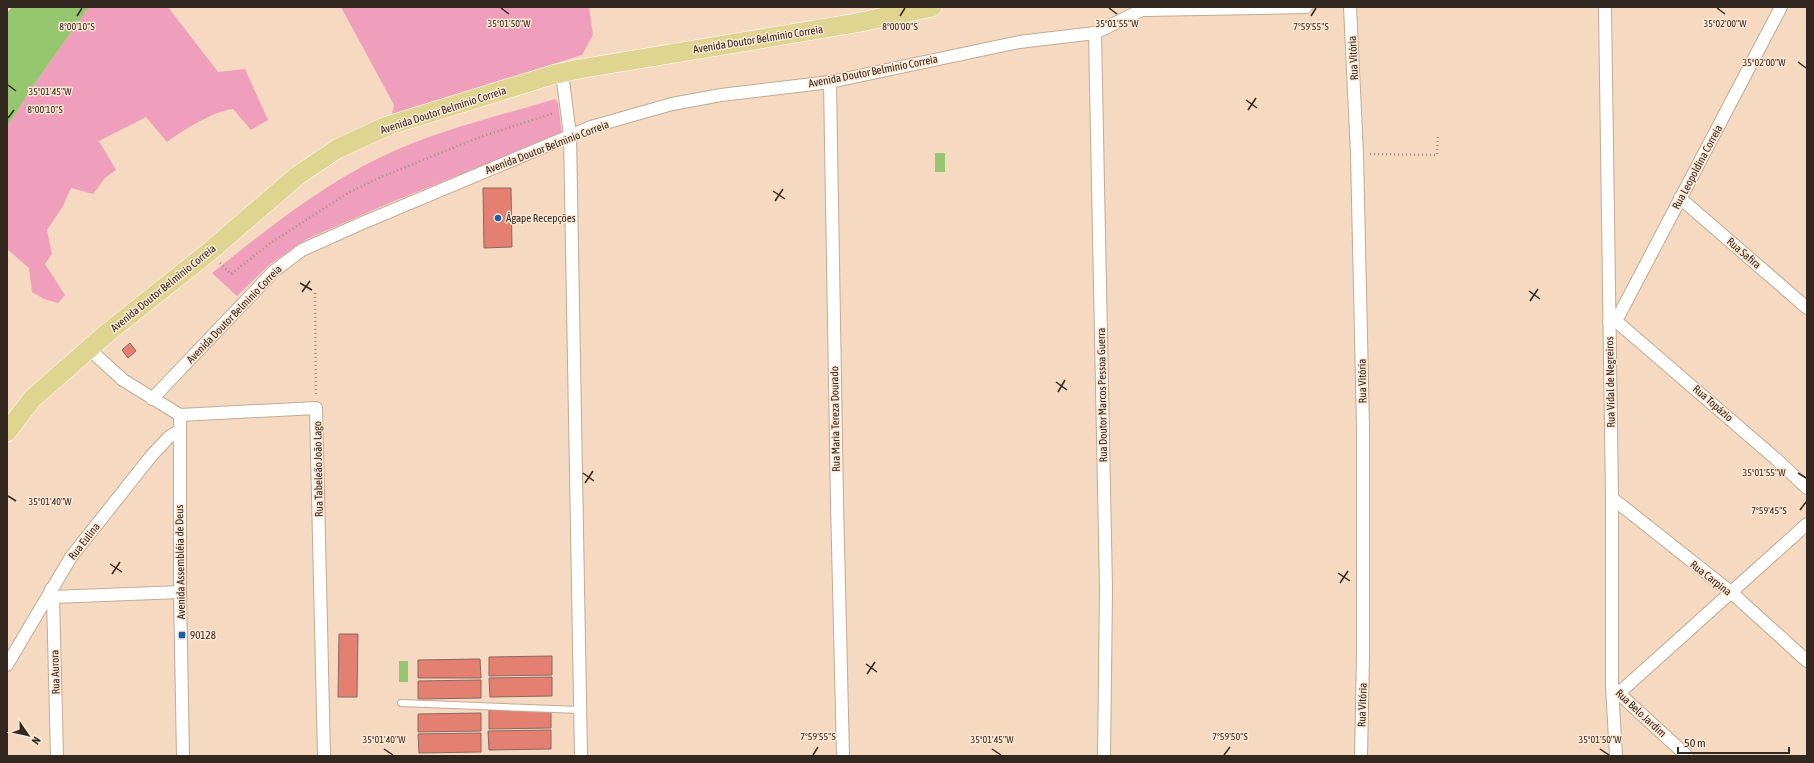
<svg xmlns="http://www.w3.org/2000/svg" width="1814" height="763" viewBox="0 0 1814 763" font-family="'Asap Condensed',sans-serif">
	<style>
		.green { fill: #ef9fbc }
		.water { fill: #97c670 }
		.building { fill: #e48071; stroke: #896761 }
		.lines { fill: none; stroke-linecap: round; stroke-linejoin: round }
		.service-casing { stroke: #c4aa92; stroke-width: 8 }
		.minor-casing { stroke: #c4aa92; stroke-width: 14 }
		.primary-casing { stroke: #fff; stroke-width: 20 }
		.path { stroke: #a69280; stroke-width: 2.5; stroke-dasharray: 1 3; stroke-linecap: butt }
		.service { stroke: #fff; stroke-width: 6 }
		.minor { stroke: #fff; stroke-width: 12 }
		.primary { stroke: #e0d491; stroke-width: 19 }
		.ticks { fill: none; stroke: #32281f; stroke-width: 1.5 }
		.poi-dot { fill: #1662b1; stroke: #fee8d4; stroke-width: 1.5 }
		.labels { text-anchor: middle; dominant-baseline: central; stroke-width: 3; stroke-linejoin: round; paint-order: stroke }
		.street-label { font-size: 11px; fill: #32281f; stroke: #fee8d4 }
		.poi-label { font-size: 11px; fill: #32281f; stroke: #fee8d4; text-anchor: start }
		.ticks-label { font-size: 10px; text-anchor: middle; fill: #32281f; stroke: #fee8d4; stroke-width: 3; stroke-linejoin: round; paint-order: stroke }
	</style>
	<rect width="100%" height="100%" fill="#f5d9c1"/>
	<g class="green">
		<path d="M89,7H168L218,72L245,69L268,120L251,130L233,109C214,111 183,130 167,142L146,117L99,141L116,170L105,178L93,194L71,188L63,206L47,230L52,254L45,264L65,295L58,303L44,299L32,292L29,268L7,249V127L33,86Z"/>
		<polygon points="341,7 589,7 593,35 582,55 392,114 394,105"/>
		<path d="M555,99L558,103L562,134L389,203L307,239L269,265L237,296L212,273C265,231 318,188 379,158C434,131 496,117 555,99Z"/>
	</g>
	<g class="water">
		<polygon points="12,7 89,7 33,86 7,127 7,13"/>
		<rect x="935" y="153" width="10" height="19"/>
		<rect x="399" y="661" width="9" height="21"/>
	</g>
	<g class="building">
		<polygon points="483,188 511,188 512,247 484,248"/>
		<polygon points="130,343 136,351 128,358 122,350"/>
		<polygon points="339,634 358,634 357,697 338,697"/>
		<polygon points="552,656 552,675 489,676 489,657"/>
		<polygon points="480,659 481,678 418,678 418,660"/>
		<polygon points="552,677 552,696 490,697 489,678"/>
		<polygon points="481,680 481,698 418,699 418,681"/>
		<polygon points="551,709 551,728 489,729 489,710"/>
		<polygon points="481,713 481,731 418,732 418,714"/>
		<polygon points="551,730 551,749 489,750 488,731"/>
		<polygon points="481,733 481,752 419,753 418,734"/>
	</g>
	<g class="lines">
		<g class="service-casing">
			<polyline id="service" points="401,703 580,710"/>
		</g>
		<g class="minor-casing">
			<g id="minor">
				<polyline points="1350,7 1357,154 1363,428 1363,656 1361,756"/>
				<polyline points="1605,7 1612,498 1612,687 1616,756"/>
				<polyline points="1145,10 1306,7"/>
				<polyline points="1095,33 1106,589 1104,756"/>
				<polyline points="562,73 570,135 581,756"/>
				<polyline points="830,82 837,502 843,756"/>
				<polyline points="1680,198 1807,308"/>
				<polyline points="1616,321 1776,459 1807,488"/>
				<polyline points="1609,322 1616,321 1781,7"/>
				<polyline points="89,349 123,380 180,415 316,408 324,756"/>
				<polyline points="152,399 274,271 302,250 360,224 591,127 672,104 721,95 830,82 1019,42 1095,33 1148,7"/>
				<polyline points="180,415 180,592 183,756"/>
				<polyline points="1612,498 1732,593 1807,661"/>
				<polyline points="51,589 53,597 57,756"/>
				<polyline points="53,597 180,592"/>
				<polyline points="7,665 71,557 152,455 169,437 179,431"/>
				<polyline points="1613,688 1687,756"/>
				<polyline points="1619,693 1807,524"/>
			</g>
		</g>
		<g class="primary-casing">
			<polyline id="primary" points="7,432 32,399 107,333 209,252 297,176 337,149 387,126 552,75 579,69 856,23 932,7"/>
		</g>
		<g class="path">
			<polyline points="1370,154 1437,155 1438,134"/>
			<polyline points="220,263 231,274 272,242 348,193 381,177 480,137 554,113"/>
			<polyline points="315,293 316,396"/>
		</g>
		<use href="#service" class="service"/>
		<use href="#minor" class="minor"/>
		<use href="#primary" class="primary"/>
	</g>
	<path class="ticks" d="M501,8L509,14M1109,8L1117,14M1717,8L1725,14M77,16L82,8M900,16L905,8M1311,16L1316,8M1798,62L1806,68M8,85L16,91M1246,100L1257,108M1248,110L1256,98M8,118L14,110M773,191L785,199M775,201L783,189M300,283L312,290M1529,291L1540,299M302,292L310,281M1530,301L1538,289M1056,382L1067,390M1058,392L1065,380M583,473L594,481M1798,473L1806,478M585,483L593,471M8,496L16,501M1800,510L1806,502M110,564L122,572M1338,573L1350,581M112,574L120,562M1340,583L1348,571M866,664L877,672M867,674L875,662M384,749L393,755M992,749L1001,755M1600,749L1609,755M813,755L818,747M1224,755L1230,747"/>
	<g class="poi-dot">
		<circle cx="498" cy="218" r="4"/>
		<rect x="178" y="631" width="8" height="8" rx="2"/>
	</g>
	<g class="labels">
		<g class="street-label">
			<text transform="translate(758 39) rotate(-9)">Avenida Doutor Belmínio Correia</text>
			<text transform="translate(1353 58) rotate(-93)">Rua Vitória</text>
			<text transform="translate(873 71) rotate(-11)">Avenida Doutor Belminio Correia</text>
			<text transform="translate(443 110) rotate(-18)">Avenida Doutor Belmínio Correia</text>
			<text transform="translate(547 147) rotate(-21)">Avenida Doutor Belminio Correia</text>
			<text transform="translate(1697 167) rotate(-62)">Rua Leopoldina Correia</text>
			<text transform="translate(1744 253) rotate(41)">Rua Safira</text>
			<text transform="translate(163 288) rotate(-39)">Avenida Doutor Belmínio Correia</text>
			<text transform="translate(234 314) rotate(-46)">Avenida Doutor Belminio Correia</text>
			<text transform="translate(1362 381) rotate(-91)">Rua Vitória</text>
			<text transform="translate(1610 382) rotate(-91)">Rua Vidal de Negreiros</text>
			<text transform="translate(1102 395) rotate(-91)">Rua Doutor Marcos Pessoa Guerra</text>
			<text transform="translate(1713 403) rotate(41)">Rua Topázio</text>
			<text transform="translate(835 419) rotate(-91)">Rua Maria Tereza Dourado</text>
			<text transform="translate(318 469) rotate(-91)">Rua Tabeleão João Lago</text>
			<text transform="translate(84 541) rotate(-52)">Rua Eulina</text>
			<text transform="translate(180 562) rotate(-91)">Avenida Assembléia de Deus</text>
			<text transform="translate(1711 578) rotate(38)">Rua Carpina</text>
			<text transform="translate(55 672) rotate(-92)">Rua Aurora</text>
			<text transform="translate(1362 705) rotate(-88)">Rua Vitória</text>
			<text transform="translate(1641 713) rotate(43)">Rua Belo Jardim</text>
		</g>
		<g class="poi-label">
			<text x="506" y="218">Ágape Recepções</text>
			<text x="190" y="635">90128</text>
		</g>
	</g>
	<g class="ticks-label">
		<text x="509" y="27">35°01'50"W</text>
		<text x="1117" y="27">35°01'55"W</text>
		<text x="1725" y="27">35°02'00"W</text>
		<text x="77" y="30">8°00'10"S</text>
		<text x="900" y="30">8°00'00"S</text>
		<text x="1311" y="30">7°59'55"S</text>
		<text x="1764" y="66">35°02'00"W</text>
		<text x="50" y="95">35°01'45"W</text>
		<text x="45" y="113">8°00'10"S</text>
		<text x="1764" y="476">35°01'55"W</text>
		<text x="50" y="505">35°01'40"W</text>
		<text x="1769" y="514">7°59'45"S</text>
		<text x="818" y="740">7°59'55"S</text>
		<text x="1230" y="740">7°59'50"S</text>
		<text x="384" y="743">35°01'40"W</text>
		<text x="992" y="743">35°01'45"W</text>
		<text x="1600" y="743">35°01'50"W</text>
	</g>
	<rect width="1814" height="763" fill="none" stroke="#32281f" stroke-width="16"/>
	<g transform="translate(28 735) rotate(124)" stroke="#fee8d4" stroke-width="3" paint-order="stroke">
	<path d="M0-3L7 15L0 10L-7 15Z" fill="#32281f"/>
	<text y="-6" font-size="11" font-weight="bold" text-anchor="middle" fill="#32281f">N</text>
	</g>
	<path d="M1678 747v6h111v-6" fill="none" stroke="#32281f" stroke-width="2"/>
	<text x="1684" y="747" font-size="12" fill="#32281f" stroke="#fee8d4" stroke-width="3" paint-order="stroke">50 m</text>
</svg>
